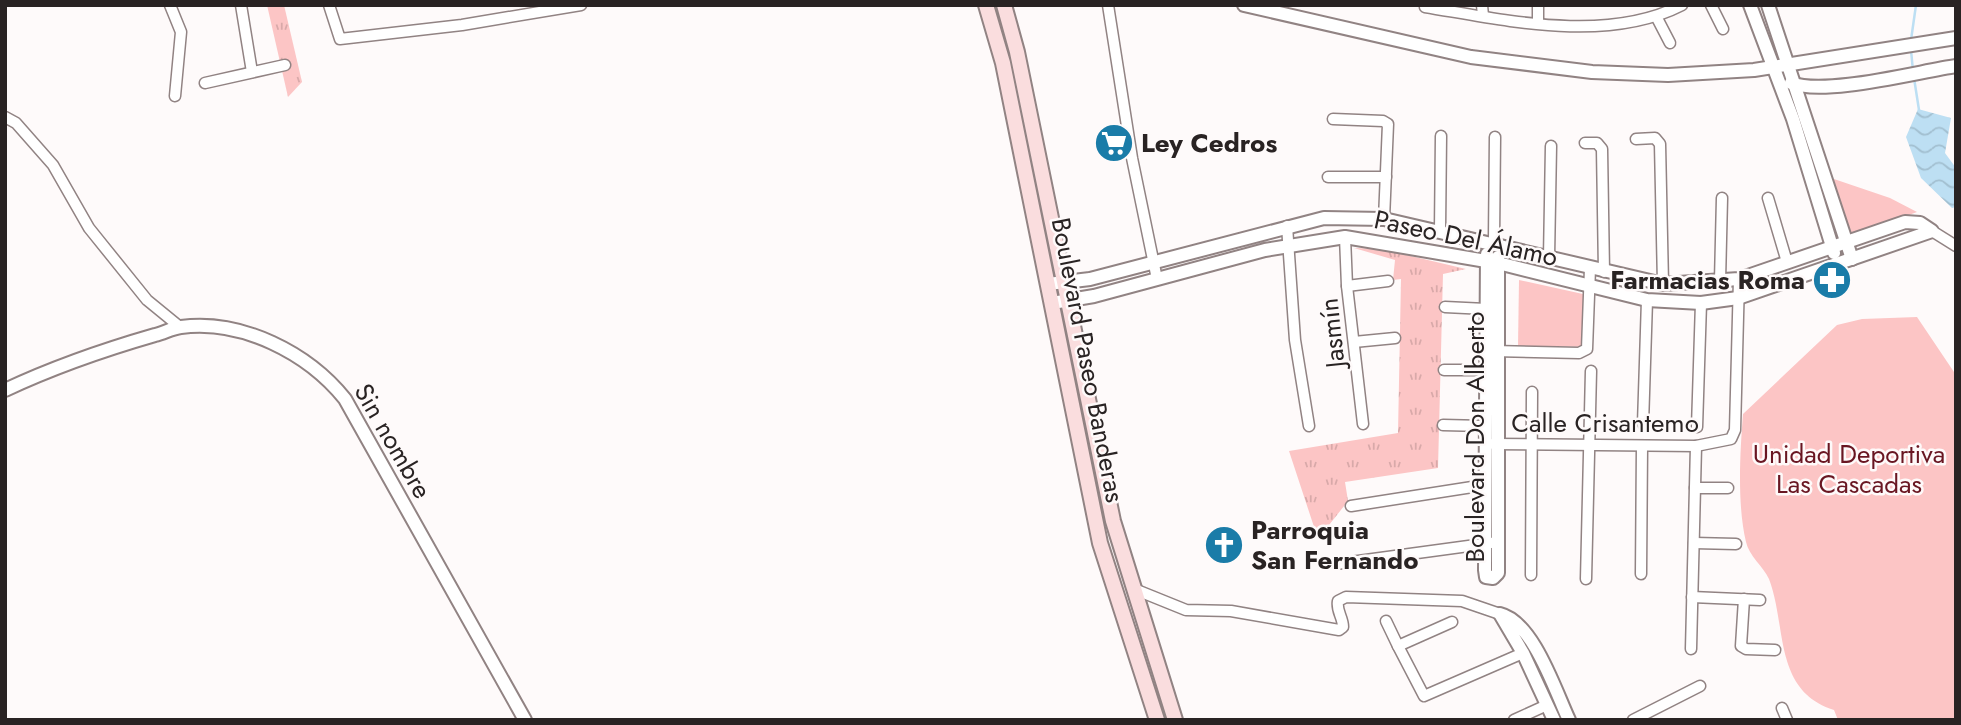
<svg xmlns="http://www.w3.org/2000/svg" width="1961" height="725" viewBox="0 0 1961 725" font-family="Jost,sans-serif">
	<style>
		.grass { fill: url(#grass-tufts) }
		.green { fill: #fcc5c5 }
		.water { fill: url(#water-waves) }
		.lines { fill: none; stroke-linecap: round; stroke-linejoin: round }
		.stream { stroke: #bddff3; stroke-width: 2.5 }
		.minor-casing { stroke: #918383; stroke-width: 13 }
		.tertiary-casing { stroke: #918383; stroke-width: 16 }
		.secondary-casing { stroke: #918383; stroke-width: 18 }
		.minor { stroke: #fff; stroke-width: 10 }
		.tertiary { stroke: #fff; stroke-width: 12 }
		.secondary { stroke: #faddde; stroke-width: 14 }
		.labels { text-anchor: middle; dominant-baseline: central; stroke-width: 5; stroke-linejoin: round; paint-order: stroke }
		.poi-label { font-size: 26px; font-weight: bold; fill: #292323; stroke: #fefafa; text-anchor: start }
		.street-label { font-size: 26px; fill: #292323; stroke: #fefafa }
		.park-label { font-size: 26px; fill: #691622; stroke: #fefafa }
	</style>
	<defs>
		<pattern id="grass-tufts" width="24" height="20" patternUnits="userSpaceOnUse" patternTransform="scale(1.75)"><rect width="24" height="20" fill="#fcc5c5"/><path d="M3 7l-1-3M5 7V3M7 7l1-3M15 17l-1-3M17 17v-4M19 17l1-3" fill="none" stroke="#d8a9a9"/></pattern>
		<pattern id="water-waves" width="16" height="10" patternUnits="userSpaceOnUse" patternTransform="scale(1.75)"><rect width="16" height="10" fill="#bddff3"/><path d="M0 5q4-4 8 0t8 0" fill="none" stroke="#a2bfd0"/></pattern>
	</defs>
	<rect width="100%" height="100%" fill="#fefafa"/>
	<g class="grass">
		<polygon points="267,5 284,5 302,82 288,97"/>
		<polygon points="1354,248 1381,249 1466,269 1443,274 1438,468 1345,482 1348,501 1318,539 1289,451 1398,433 1401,279 1393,280 1395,260"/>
	</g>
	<g class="green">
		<polygon points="1831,178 1890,198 1917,212 1857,234 1851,232"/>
		<polygon points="1519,280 1592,296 1591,347 1518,346"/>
		<path d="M1917,317L1956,375V720H1838L1834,710C1773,691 1787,626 1769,579C1763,566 1749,556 1746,542C1737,504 1740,453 1743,414L1837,325L1862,319Z"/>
	</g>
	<polygon class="water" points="1918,109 1951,118 1945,153 1956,168 1956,207 1952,208 1921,178 1906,137"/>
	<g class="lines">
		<g class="stream">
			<polyline points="1911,40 1916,5"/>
			<polyline points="1911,50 1913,71"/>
			<polyline points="1914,78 1919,110"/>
		</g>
		<g class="minor-casing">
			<g id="minor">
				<polyline points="170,5 181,32 175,96"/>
				<polyline points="241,5 252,72"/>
				<polyline points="329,5 340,39 462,25 581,5"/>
				<polyline points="1108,5 1132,158 1157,279"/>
				<polyline points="1482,5 1483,16"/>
				<polyline points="1538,5 1538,23"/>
				<polyline points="1711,5 1723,29"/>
				<path d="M1425,7C1505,20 1606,44 1682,5"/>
				<polyline points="1657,18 1670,43"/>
				<polyline points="205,83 285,65"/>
				<polyline points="5,117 16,123 53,165 89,228 147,300 180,327"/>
				<polyline points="1333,119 1383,121 1388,124 1384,219"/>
				<polyline points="1495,137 1494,239 1499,246"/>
				<polyline points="1636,139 1655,138 1660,144 1663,284"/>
				<polyline points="1585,143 1597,143 1602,149 1604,272"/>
				<polyline points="1328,177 1386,177"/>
				<polyline points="1768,198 1787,262"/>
				<polyline points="1287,226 1295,340 1309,426"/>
				<polyline points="1440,230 1441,136"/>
				<polyline points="1932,231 1956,246"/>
				<polyline points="1345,237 1347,286 1363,424"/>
				<polyline points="1549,258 1551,146"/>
				<polyline points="1720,281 1722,198"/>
				<polyline points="1347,286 1388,281"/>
				<polyline points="1445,307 1486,309"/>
				<polyline points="1354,342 1395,338"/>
				<polyline points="1493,351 1579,353 1587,349 1590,268"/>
				<polyline points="1444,370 1484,370"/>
				<polyline points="1643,424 1647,300"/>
				<polyline points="1443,425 1484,426"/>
				<polyline points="1697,427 1701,303"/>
				<polyline points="1493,444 1696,446 1731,439 1735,430 1739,279"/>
				<polyline points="1695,488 1728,488"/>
				<polyline points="1351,506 1485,485"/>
				<polyline points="1694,543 1736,544"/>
				<polyline points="1336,564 1498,542"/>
				<polyline points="1641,574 1642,446"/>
				<polyline points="1531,575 1532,392"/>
				<polyline points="1586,579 1591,371"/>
				<path d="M1134,589L1186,610L1231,611L1339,630L1343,627C1343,617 1336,611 1338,601L1346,597L1462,601L1500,614"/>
				<polyline points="1692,597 1760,600"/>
				<polyline points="1744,599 1741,646 1746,649 1775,650"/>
				<polyline points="1386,621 1398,646"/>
				<polyline points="1452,622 1398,646 1424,696 1523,653"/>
				<polyline points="1691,649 1696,446"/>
				<polyline points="1782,708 1787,720"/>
				<polyline points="1514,720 1547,705"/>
				<polyline points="1633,720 1700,686"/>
			</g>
		</g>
		<g class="tertiary-casing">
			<g id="tertiary">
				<polyline points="1244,5 1471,57 1592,72 1668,75 1754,70 1956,38"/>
				<polyline points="1750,5 1793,119 1834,253"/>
				<polyline points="1768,5 1852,259"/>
				<path d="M1791,83C1825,96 1916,72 1956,66"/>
				<polyline points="1487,254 1485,570 1486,577 1493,578 1498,573 1498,257"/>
				<polyline points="1048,284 1090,279 1324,218 1384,219 1663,284 1739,279 1905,222 1920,223 1932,231 1738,298 1701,303 1647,300 1498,263 1345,237 1265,250 1094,296 1052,303"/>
				<path d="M5,390C54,367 103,350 155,335C164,333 172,328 181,327C242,319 308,353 345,399L525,720"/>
				<path d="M1554,720L1523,653L1500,614C1533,622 1555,690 1569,720"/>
			</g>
		</g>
		<g class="secondary-casing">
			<g id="secondary">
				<polyline points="986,5 1003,63 1100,543 1157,720"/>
				<polyline points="1004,5 1017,52 1113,521 1175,720"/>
			</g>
		</g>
		<use href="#minor" class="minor"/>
		<use href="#tertiary" class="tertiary"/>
		<use href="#secondary" class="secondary"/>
	</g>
	<defs>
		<g id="supermarket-disc" transform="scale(2.0125)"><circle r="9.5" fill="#1a7ca8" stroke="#fefafa"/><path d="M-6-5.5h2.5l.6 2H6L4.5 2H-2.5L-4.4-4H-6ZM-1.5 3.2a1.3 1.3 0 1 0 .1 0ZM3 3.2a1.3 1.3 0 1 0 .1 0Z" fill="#fff"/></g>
		<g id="pharmacy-disc" transform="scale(2.0125)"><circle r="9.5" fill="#1a7ca8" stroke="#fefafa"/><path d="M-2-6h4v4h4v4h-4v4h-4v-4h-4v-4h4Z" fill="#fff"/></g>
		<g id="church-disc" transform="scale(2.0125)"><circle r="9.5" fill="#1a7ca8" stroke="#fefafa"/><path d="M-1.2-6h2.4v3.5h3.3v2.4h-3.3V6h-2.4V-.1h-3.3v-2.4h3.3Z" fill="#fff"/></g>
	</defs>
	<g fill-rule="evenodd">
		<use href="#supermarket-disc" x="1114" y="143"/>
		<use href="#pharmacy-disc" x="1832" y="280"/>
		<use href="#church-disc" x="1224" y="545"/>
	</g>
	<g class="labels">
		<g class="poi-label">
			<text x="1141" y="143">Ley Cedros</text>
			<text x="1805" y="280" text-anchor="end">Farmacias Roma</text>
			<text x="1251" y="530">Parroquia<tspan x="1251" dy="30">San Fernando</tspan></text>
		</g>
		<g class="street-label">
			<text transform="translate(1466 238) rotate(12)">Paseo Del Álamo</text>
			<text transform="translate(1332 333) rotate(-96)">Jasmín</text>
			<text transform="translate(1088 360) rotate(79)">Boulevard Paseo Banderas</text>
			<text x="1605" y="423">Calle Crisantemo</text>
			<text transform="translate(1475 437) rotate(-90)">Boulevard Don Alberto</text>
			<text transform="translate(393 441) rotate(60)">Sin nombre</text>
		</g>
		<g class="park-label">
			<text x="1849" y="454">Unidad Deportiva<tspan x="1849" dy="30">Las Cascadas</tspan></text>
		</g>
	</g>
	<rect width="1961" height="725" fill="none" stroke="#292323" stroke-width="14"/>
</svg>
